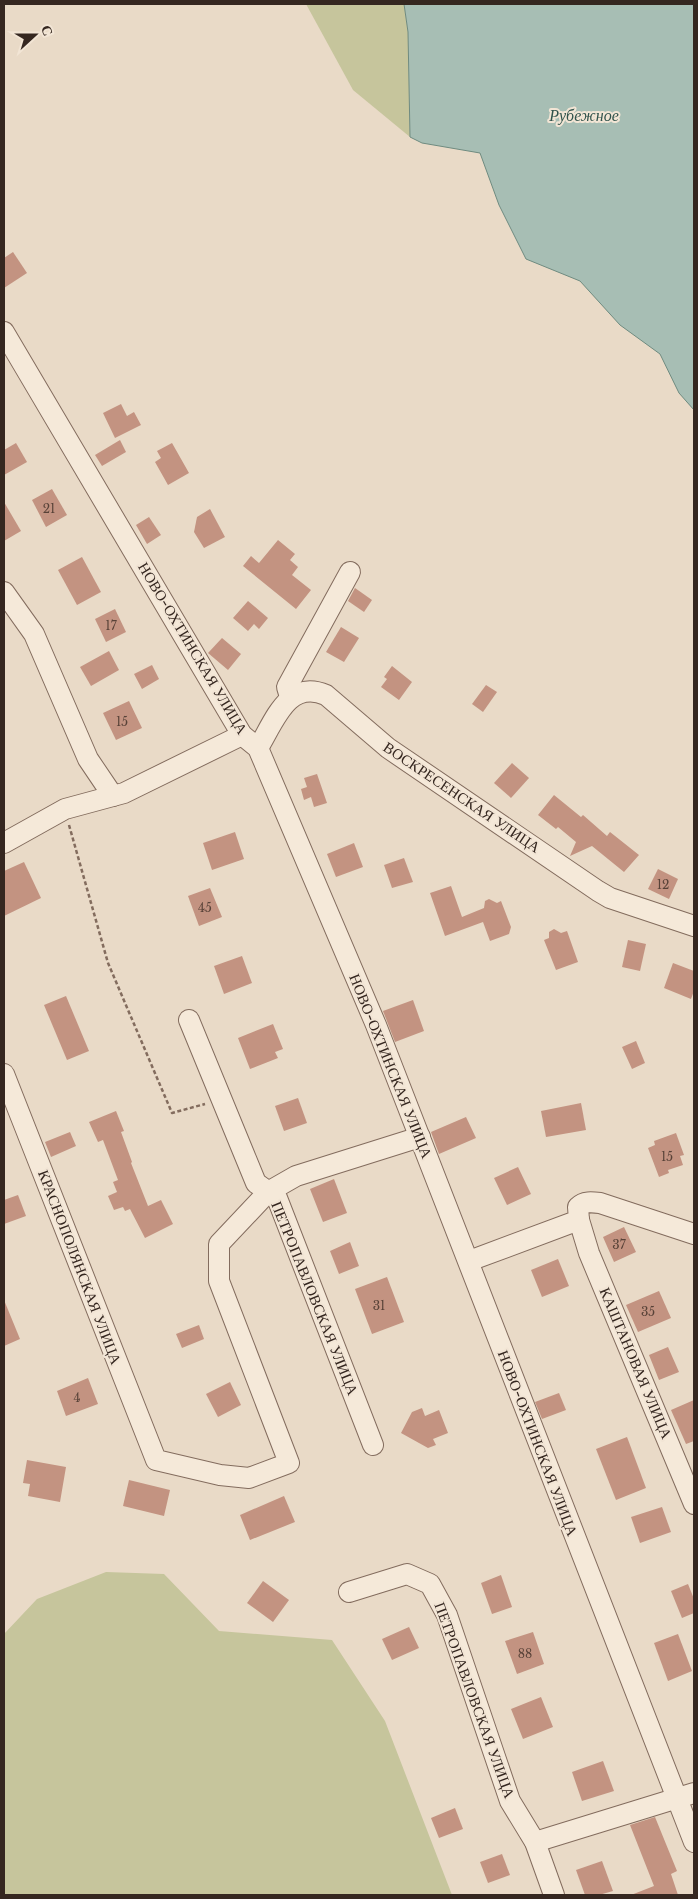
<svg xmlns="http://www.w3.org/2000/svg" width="698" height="1899" viewBox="0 0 698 1899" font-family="'Libre Baskerville',serif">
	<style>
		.green { fill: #c6c59c }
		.water { fill: #a7beb4; stroke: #6f8b80 }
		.building { fill: #c39381 }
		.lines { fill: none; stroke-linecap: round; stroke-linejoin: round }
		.minor-casing { stroke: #836c5e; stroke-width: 22 }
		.path { stroke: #836c5e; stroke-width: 2.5; stroke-dasharray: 4 2.5; stroke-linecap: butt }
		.minor { stroke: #f5e9d9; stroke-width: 20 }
		.labels { text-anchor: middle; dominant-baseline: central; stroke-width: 4; stroke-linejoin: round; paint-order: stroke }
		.number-label { font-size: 12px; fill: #584238 }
		.street-label { font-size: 15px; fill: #352720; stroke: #f2e5d5 }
		.water-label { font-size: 16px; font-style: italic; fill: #31534c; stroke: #f2e5d5 }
	</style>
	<rect width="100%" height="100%" fill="#e9dac7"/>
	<g class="green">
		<polygon points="306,4 404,4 408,32 410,137 353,90"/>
		<polygon points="106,1572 164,1574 219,1631 332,1640 385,1721 452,1895 4,1895 4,1634 37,1599"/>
	</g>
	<polygon class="water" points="404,4 694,4 694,410 679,393 660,354 620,325 580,281 526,259 499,205 480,153 422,143 410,137 408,32"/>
	<g class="building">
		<polygon points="13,252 27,273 4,288 4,258"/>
		<polygon points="121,404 127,416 134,412 141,425 115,438 103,413"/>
		<polygon points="120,440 126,452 102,466 95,455"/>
		<polygon points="16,443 27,462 4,475 4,450"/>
		<polygon points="172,443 189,473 168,485 155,462 161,458 157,451"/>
		<polygon points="52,489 67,515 46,527 32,500"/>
		<polygon points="4,502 21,531 4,541"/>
		<polygon points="210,509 225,537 204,548 194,532 197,517"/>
		<polygon points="149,517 161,535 147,544 136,525"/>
		<polygon points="278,540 295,554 290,560 298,567 292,575 311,590 296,609 243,566 251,556 259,563"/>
		<polygon points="82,557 101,592 77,605 58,570"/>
		<polygon points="355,588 372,600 364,612 348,601"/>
		<polygon points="248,601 268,618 259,629 254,624 248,631 233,618"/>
		<polygon points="115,609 126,632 106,642 95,619"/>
		<polygon points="341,627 359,638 344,662 326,652"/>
		<polygon points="222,638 241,654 228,670 208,653"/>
		<polygon points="109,651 119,670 91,686 80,667"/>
		<polygon points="152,665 159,679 142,689 134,674"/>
		<polygon points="392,666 412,682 399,700 381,687 387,679 384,677"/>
		<polygon points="486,685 497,692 483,712 472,704"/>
		<polygon points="129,701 142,728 116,740 103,713"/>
		<polygon points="512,763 529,778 511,798 494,783"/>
		<polygon points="317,774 327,803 314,807 311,797 304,800 301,789 307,787 304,778"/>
		<polygon points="554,795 581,817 583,815 607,836 610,832 639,855 624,872 592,846 570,856 576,842 558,827 556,829 538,815"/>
		<polygon points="235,832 244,859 212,870 203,843"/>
		<polygon points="354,843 363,867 336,877 327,854"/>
		<polygon points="404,858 413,882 392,888 384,865"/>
		<polygon points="24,862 41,898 4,916 4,871"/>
		<polygon points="658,869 678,879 669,899 648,889"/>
		<polygon points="451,886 462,917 484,908 485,901 489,899 497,903 501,901 511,927 509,934 490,941 483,922 445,936 430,893"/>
		<polygon points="210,888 222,917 199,926 188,896"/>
		<polygon points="554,929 561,933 567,931 578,962 556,970 544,940 549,938 549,932"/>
		<polygon points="628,940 646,944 640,971 622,967"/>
		<polygon points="242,956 252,983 224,994 214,966"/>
		<polygon points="673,963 694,971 694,991 691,999 664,988"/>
		<polygon points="66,996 89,1051 67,1060 44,1005"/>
		<polygon points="413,1000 424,1031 395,1042 383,1011"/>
		<polygon points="273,1024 283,1049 275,1052 278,1058 250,1069 238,1038"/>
		<polygon points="636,1041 645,1063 632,1069 622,1047"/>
		<polygon points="298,1098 307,1123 284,1131 275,1106"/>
		<polygon points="581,1103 586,1130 546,1137 541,1111"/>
		<polygon points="116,1111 124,1131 121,1132 132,1162 131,1163 148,1206 161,1200 173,1224 145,1238 130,1209 125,1211 123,1207 114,1210 108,1196 117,1192 113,1182 118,1180 103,1140 98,1142 89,1122"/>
		<polygon points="466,1117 476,1138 439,1154 431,1132"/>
		<polygon points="70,1132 76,1146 51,1157 45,1142"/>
		<polygon points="676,1133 684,1155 680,1156 683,1165 668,1170 669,1173 659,1177 648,1148 655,1145 654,1141"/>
		<polygon points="518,1167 531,1194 507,1205 494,1178"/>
		<polygon points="334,1179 347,1213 323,1222 310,1189"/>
		<polygon points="18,1195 26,1216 4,1224 4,1200"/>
		<polygon points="624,1227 636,1252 614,1262 603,1237"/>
		<polygon points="350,1242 359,1266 339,1274 330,1251"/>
		<polygon points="558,1259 569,1286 542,1297 531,1270"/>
		<polygon points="387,1277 404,1322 372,1334 355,1289"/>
		<polygon points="659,1291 671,1318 638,1332 626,1305"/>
		<polygon points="4,1300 20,1339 4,1346"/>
		<polygon points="199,1325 204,1339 182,1348 176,1334"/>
		<polygon points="668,1347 679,1372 659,1380 649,1355"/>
		<polygon points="88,1378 98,1404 66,1416 57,1391"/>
		<polygon points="230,1382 241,1405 218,1417 206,1394"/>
		<polygon points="559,1393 566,1410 542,1419 535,1402"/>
		<polygon points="694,1400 694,1441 686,1444 671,1410"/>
		<polygon points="422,1408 425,1416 439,1410 448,1433 433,1439 436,1445 428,1448 401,1433 412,1412"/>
		<polygon points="627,1437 646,1488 616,1500 596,1449"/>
		<polygon points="27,1460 66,1467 60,1502 28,1496 30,1484 23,1483"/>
		<polygon points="129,1480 170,1490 164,1516 123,1506"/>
		<polygon points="284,1496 295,1522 250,1540 240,1515"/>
		<polygon points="662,1507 671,1532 640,1543 631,1517"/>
		<polygon points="501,1575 512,1607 492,1614 481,1583"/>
		<polygon points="263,1581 289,1600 273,1622 247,1603"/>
		<polygon points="688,1584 694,1599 694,1613 682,1618 671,1591"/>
		<polygon points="409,1627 419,1648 392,1660 382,1639"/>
		<polygon points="533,1632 544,1664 517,1674 505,1641"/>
		<polygon points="678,1634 692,1671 668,1681 654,1643"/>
		<polygon points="541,1697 553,1727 523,1739 511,1709"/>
		<polygon points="603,1761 614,1791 582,1801 572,1772"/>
		<polygon points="455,1808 463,1829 439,1838 431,1818"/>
		<polygon points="655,1817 677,1871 671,1874 678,1895 631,1895 654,1886 630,1825"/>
		<polygon points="502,1854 510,1875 488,1883 480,1862"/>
		<polygon points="602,1861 613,1891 599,1895 585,1895 576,1870"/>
	</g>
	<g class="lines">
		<g class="minor-casing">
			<g id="minor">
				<polyline points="4,332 242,735 258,748 376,1025 694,1842"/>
				<polyline points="4,592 34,634 88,759 113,796"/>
				<polyline points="290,697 287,687 350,572"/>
				<path d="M258,748C275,720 288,679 326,695L388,748L598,891L610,898L694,926"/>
				<polyline points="4,843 65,809 124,793 242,735"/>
				<polyline points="189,1020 256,1183 277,1198 373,1445"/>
				<polyline points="4,1074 156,1460 220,1475 249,1478 289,1463 219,1281 219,1244 268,1192 296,1176 420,1137"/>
				<polyline points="579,1220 589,1253 694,1504"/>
				<path d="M469,1261L579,1220L578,1207C584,1201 592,1202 600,1203L694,1234"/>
				<polyline points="349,1592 407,1574 430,1584 447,1615 510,1801 535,1842 554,1895"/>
				<polyline points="535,1842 694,1793"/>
			</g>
		</g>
		<polyline class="path" points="69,825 108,963 172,1113 205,1104"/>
		<use href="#minor" class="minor"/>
	</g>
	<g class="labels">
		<g class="number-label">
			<text x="49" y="508">21</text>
			<text x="111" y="625">17</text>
			<text x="122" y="721">15</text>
			<text x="663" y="884">12</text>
			<text x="205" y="907">45</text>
			<text x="667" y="1156">15</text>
			<text x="619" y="1244">37</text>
			<text x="379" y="1305">31</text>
			<text x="648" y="1311">35</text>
			<text x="77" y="1397">4</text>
			<text x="525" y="1653">88</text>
		</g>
		<g class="street-label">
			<text transform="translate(193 648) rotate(59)">НОВО-ОХТИНСКАЯ УЛИЦА</text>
			<text transform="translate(462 797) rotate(34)">ВОСКРЕСЕНСКАЯ УЛИЦА</text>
			<text transform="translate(391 1066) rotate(68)">НОВО-ОХТИНСКАЯ УЛИЦА</text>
			<text transform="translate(80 1267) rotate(69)">КРАСНОПОЛЯНСКАЯ УЛИЦА</text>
			<text transform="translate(315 1298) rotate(68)">ПЕТРОПАВЛОВСКАЯ УЛИЦА</text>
			<text transform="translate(636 1363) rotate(67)">КАШТАНОВАЯ УЛИЦА</text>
			<text transform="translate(538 1443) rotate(69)">НОВО-ОХТИНСКАЯ УЛИЦА</text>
			<text transform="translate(475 1700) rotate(70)">ПЕТРОПАВЛОВСКАЯ УЛИЦА</text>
		</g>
		<g class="water-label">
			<text x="584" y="115">Рубежное</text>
		</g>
	</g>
	<rect width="698" height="1899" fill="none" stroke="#352720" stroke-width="10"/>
	<g transform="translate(35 35) rotate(69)" stroke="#f2e5d5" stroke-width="4" paint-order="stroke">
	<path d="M0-4L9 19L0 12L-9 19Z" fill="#352720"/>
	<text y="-8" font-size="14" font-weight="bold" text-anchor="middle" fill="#352720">С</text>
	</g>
</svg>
